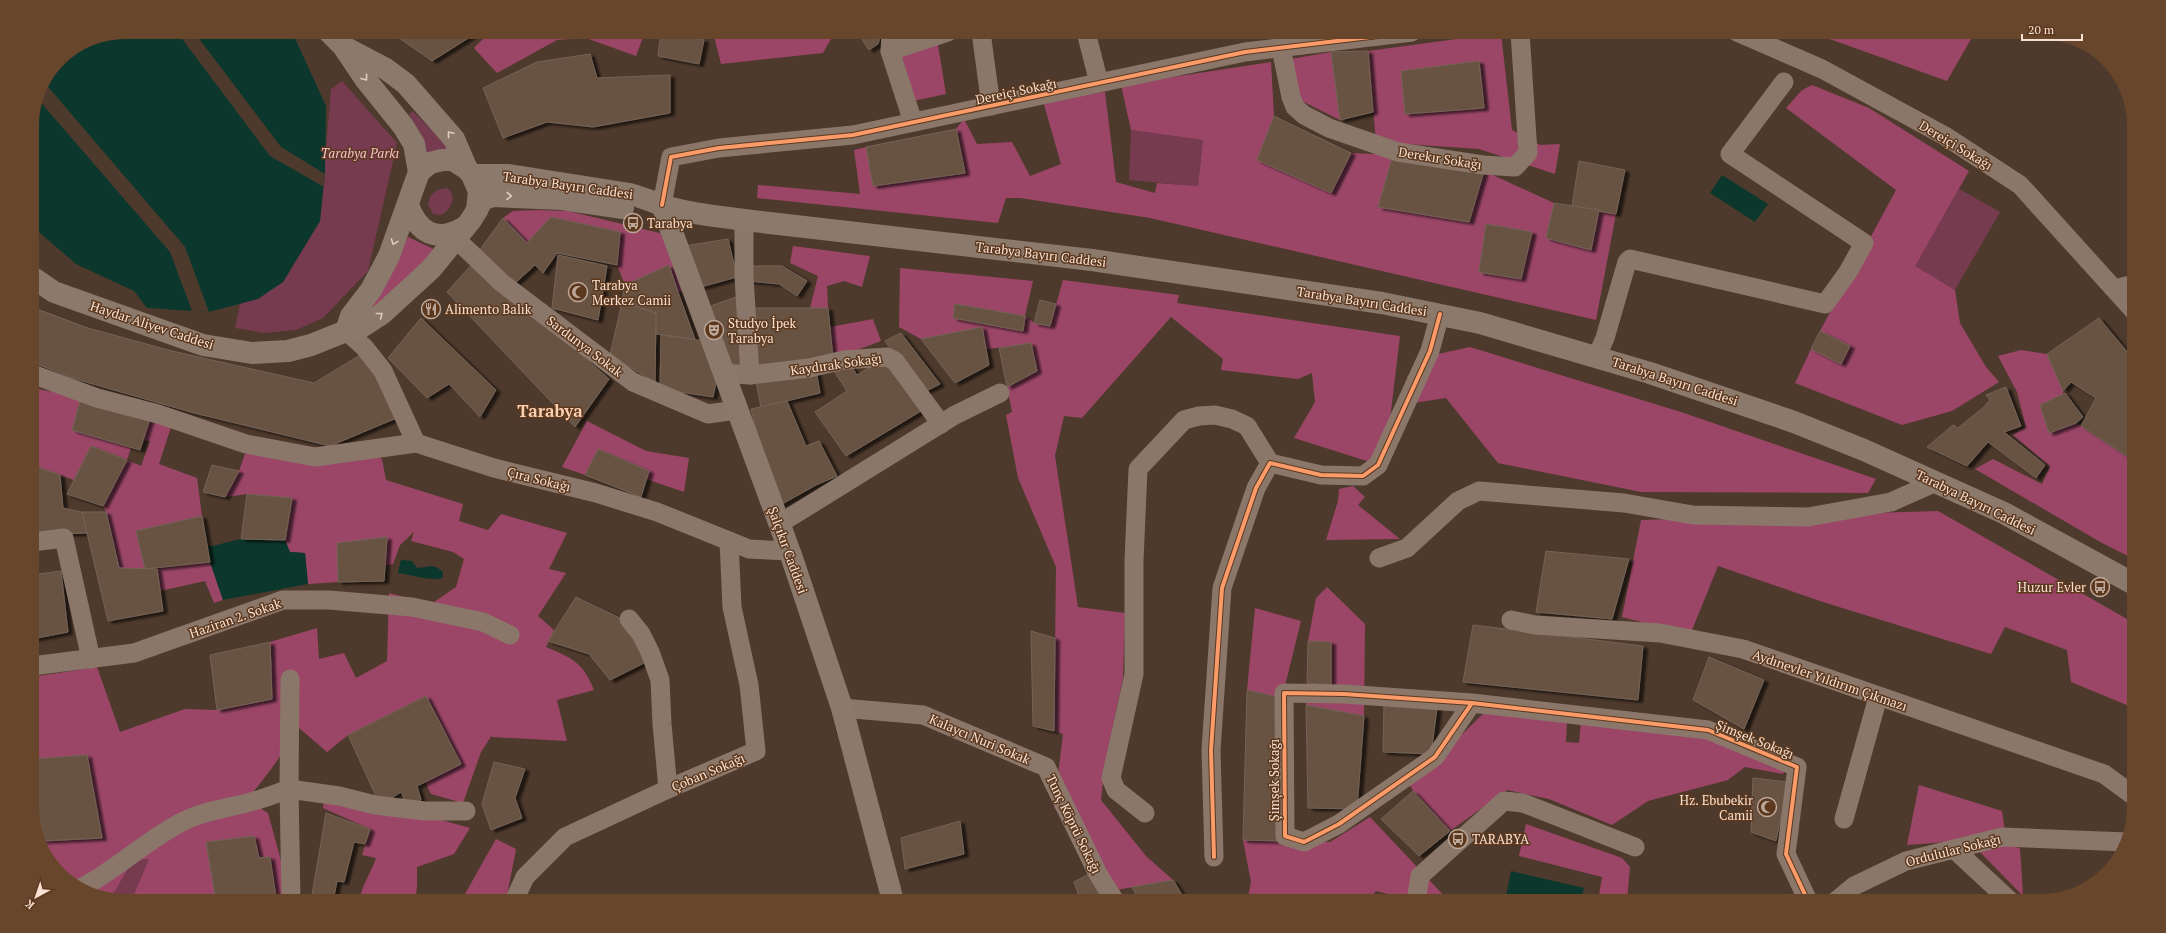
<svg xmlns="http://www.w3.org/2000/svg" width="2166" height="933" viewBox="0 0 2166 933" font-family="'PT Serif',serif">
	<style>
		.green { fill: #773b50 }
		.forest { fill: #9c4667; fill-rule: evenodd }
		.water { fill: #0c372d }
		.pier { fill: #4e3a2c }
		.building { fill: #685242; stroke: #746357; filter: url(#shadow) }
		.lines { fill: none; stroke-linecap: round; stroke-linejoin: round }
		.minor { stroke: #8a776a; stroke-width: 19 }
		.major { stroke: #8b796c; stroke-width: 22 }
		.cycleway-casing { stroke: #5c381e; stroke-width: 6 }
		.cycleway { stroke: #fa9b69; stroke-width: 4 }
		.oneway { stroke: #e2ccbe }
		.labels { text-anchor: middle; dominant-baseline: central; stroke-width: 3; stroke-linejoin: round; paint-order: stroke }
		.street-label { font-size: 13px; fill: #f8e1d2; stroke: #5c381e }
		.park-label { font-size: 13px; font-style: italic; fill: #f6c1d3; stroke: #5c381e }
		.poi-label { font-size: 13px; fill: #f8e1d2; stroke: #5c381e; text-anchor: start }
		.district-label { font-size: 17px; font-weight: bold; fill: #fbcfb1; stroke: #5c381e }
	</style>
	<defs>
		<filter id="shadow"><feDropShadow dx="4.5" dy="2.5" stdDeviation="1" flood-color="#0009"/></filter>
	</defs>
	<rect width="100%" height="100%" fill="#4e3a2c"/>
	<g class="green">
		<polygon points="342,81 397,143 368,271 323,318 296,330 264,333 235,328 240,304 283,282 320,221 331,89"/>
		<polygon points="413,111 453,153 425,153 420,134 409,114"/>
		<polygon points="1131,130 1203,140 1198,186 1129,180"/>
		<path d="M447,188C458,196 451,210 441,215L433,214L428,204C430,193 437,189 447,188Z"/>
		<polygon points="1959,189 2000,212 1955,290 1914,266"/>
		<polygon points="149,859 131,901 111,898 133,860"/>
	</g>
	<g class="forest">
		<polygon points="490,32 645,32 636,56 586,38 557,40 497,73 474,48"/>
		<polygon points="713,32 835,32 823,53 721,64"/>
		<polygon points="1810,32 1975,32 1947,81"/>
		<path d="M1501,33L1512,130L1540,145L1560,144L1555,174L1479,149L1376,142L1368,51ZM1479,61L1484,108L1405,114L1401,71Z"/>
		<polygon points="937,39 946,94 909,102 897,48"/>
		<polygon points="1331,52 1340,120 1300,100 1279,61"/>
		<path d="M1271,62L1274,116L1257,160L1331,193L1351,153L1393,155L1378,207L1469,222L1484,171L1554,203L1546,238L1591,250L1599,210L1616,214L1596,320L1150,218L1020,198H1006L998,223L757,198L758,185L860,194L854,150L866,147L873,186L965,173L956,129L964,119L977,144L1012,142L1030,176L1061,164L1043,101L1105,92L1116,182L1155,193L1157,183L1198,186L1203,140L1131,130L1121,85ZM1486,224L1531,232L1521,279L1479,272Z"/>
		<polygon points="1812,85 1869,108 1969,171 1915,266 1955,290 1960,323 1986,367 1999,382 1952,411 1902,425 1795,383 1811,349 1840,364 1850,347 1820,331 1896,190 1786,108 1802,90"/>
		<polygon points="537,210 568,211 668,235 689,291 678,292 669,265 625,285 617,265 620,232 551,217 527,243 503,218 513,211"/>
		<polygon points="408,237 438,251 366,319"/>
		<polygon points="793,246 870,256 862,287 844,281 827,286 828,308 810,308 818,276 790,263"/>
		<path d="M900,268L1033,281L1025,316L1034,323L1050,326L1063,280L1179,295L1177,303L1400,336L1389,428L1370,462L1294,438L1315,402L1312,373L1298,379L1221,370L1223,359L1171,317L1082,418L1064,416L1055,456L1078,607L1125,613L1123,678L1105,763L1101,800L1146,856L1173,880L1105,892L1054,807L1063,734L1054,731L1056,567L1018,478L1006,415L1012,412L1007,387L1037,371L1031,344L986,349L982,327L921,339L899,327ZM955,304L1025,316L1023,330L953,318Z"/>
		<polygon points="873,319 881,341 833,359 830,327"/>
		<polygon points="1470,347 1681,412 1876,479 1868,493 1641,492 1498,463 1446,398 1413,403 1407,376 1438,354"/>
		<polygon points="2021,350 2047,354 2063,391 2063,394 2040,405 2049,433 2076,423 2134,461 2134,559 2102,543 1975,469 1993,459 2042,484 2050,466 2013,435 2026,427 2017,392 1998,356"/>
		<polygon points="32,388 81,397 72,430 131,448 127,460 141,466 150,441 143,440 151,415 172,424 159,464 197,478 202,516 136,531 145,569 119,568 106,512 103,506 127,460 91,446 74,480 32,465"/>
		<polygon points="587,421 646,451 689,458 684,492 646,479 649,471 598,449 585,475 562,467"/>
		<path d="M250,440L306,449L366,451L382,459L386,480L463,504L459,521L488,530L501,514L567,533L549,569L566,573L538,616L554,630L546,647C572,658 583,662 594,690L557,700L567,741L492,737V735L481,752L463,803L431,794L425,782L461,764L426,696L348,735L327,752L299,728L272,768L247,800L268,813L292,901H256L276,898L271,857L259,858L254,836L206,842L216,901H131L149,859L133,860L111,898L89,894L51,865L42,841L102,837L87,755L32,759V677L97,667L120,732L185,709L217,710L271,699L270,642L317,628L319,659L344,653L356,678L387,661L389,593L431,604L456,587L464,559L453,552L411,541L414,532L400,545L393,564L385,566L387,537L338,543V582L308,584L305,553L290,552L285,540L291,498L247,494L225,497L239,471Z"/>
		<polygon points="1353,486 1365,497 1358,505 1400,539 1326,540 1338,501 1339,489"/>
		<polygon points="1938,511 2134,623 2134,708 2071,682 2067,650 2005,627 1991,654 1823,602 1718,566 1690,635 1622,617 1641,520"/>
		<polygon points="210,562 223,600 214,603 205,581 160,591 157,569"/>
		<polygon points="1327,587 1365,624 1364,716 1306,705 1307,683 1331,685 1331,642 1308,641 1316,598"/>
		<polygon points="1255,608 1301,621 1282,698 1247,690"/>
		<polygon points="1486,711 1567,719 1566,742 1579,743 1581,721 1704,733 1786,766 1783,774 1745,767 1728,780 1648,801 1612,825 1549,799 1507,790 1450,831 1413,791 1410,785"/>
		<polygon points="32,777 42,840 32,815"/>
		<polygon points="1919,785 2002,811 2005,831 1961,841 1907,845"/>
		<path d="M326,788L470,828L454,854L417,867V887L415,901H359C362,885 371,873 376,858L362,855L370,829L323,808Z"/>
		<polygon points="1370,817 1449,901 1415,901 1376,891 1368,901 1247,901 1251,882 1243,840 1330,842"/>
		<polygon points="1526,824 1622,858 1630,867 1627,901 1598,901 1602,877 1519,856"/>
		<polygon points="496,839 516,849 506,901 461,901"/>
		<polygon points="2002,844 2020,848 2023,896 1977,849"/>
	</g>
	<g class="water">
		<polygon points="125,32 292,32 294,36 326,106 325,174 320,221 283,282 258,299 209,312 147,308 134,291 76,264 32,226 32,119 41,84 59,59 89,39"/>
		<polygon points="1722,175 1768,204 1755,222 1710,193"/>
		<polygon points="241,539 285,540 290,552 305,553 308,584 223,600 210,562 208,547"/>
		<path d="M401,560L412,561L417,568C428,567 434,563 443,572V577C436,583 408,574 398,573Z"/>
		<polygon points="1511,871 1584,888 1581,901 1505,901"/>
	</g>
	<g class="pier">
		<polygon points="177,32 194,32 281,147 325,174 324,187 270,156"/>
		<polygon points="43,81 185,247 209,312 192,311 170,252 38,99"/>
	</g>
	<g class="building">
		<polygon points="390,32 478,32 432,61"/>
		<polygon points="661,32 676,32 704,40 699,64 658,56"/>
		<polygon points="857,32 882,32 878,44 869,50"/>
		<polygon points="891,32 917,32 887,43"/>
		<polygon points="1368,51 1373,112 1340,120 1331,52"/>
		<polygon points="590,54 597,78 670,75 670,113 593,127 547,122 503,138 483,88 537,62"/>
		<polygon points="1479,61 1484,108 1405,114 1401,71"/>
		<polygon points="1274,116 1351,153 1331,193 1257,160"/>
		<polygon points="956,129 965,173 873,186 866,147"/>
		<polygon points="1393,155 1484,171 1469,222 1378,207"/>
		<polygon points="1579,161 1625,170 1616,214 1572,207"/>
		<polygon points="1554,203 1599,210 1591,250 1546,238"/>
		<polygon points="551,217 620,232 617,265 557,253 543,273 535,265 513,285 476,255 503,218 527,243"/>
		<polygon points="1486,224 1532,232 1521,279 1479,272"/>
		<polygon points="728,239 737,277 701,287 684,246"/>
		<polygon points="558,255 607,266 598,320 552,308"/>
		<polygon points="474,262 609,379 575,427 447,292"/>
		<polygon points="669,265 678,292 695,339 656,334 656,313 622,302 625,285"/>
		<polygon points="747,266 782,266 807,281 797,296 779,284 748,281"/>
		<polygon points="736,297 746,365 729,370 708,307"/>
		<polygon points="1040,300 1056,304 1050,326 1034,323"/>
		<polygon points="622,302 656,313 655,382 610,355"/>
		<polygon points="955,304 1025,316 1023,331 953,318"/>
		<polygon points="32,307 88,328 172,351 314,383 362,354 399,417 330,446 194,413 72,378 32,362"/>
		<polygon points="749,308 828,308 833,359 756,370"/>
		<polygon points="421,318 496,390 480,417 449,384 427,398 388,358"/>
		<polygon points="2099,318 2134,360 2134,461 2081,426 2096,398 2071,382 2063,391 2047,354"/>
		<polygon points="982,327 989,365 955,383 921,339"/>
		<polygon points="1820,331 1850,346 1841,364 1811,349"/>
		<polygon points="901,333 940,384 922,393 885,341"/>
		<polygon points="661,335 704,341 718,373 713,397 660,389"/>
		<polygon points="1031,343 1037,371 1007,387 999,348"/>
		<polygon points="884,358 921,411 846,456 815,412 847,391 832,368 848,361 857,375"/>
		<polygon points="816,370 820,393 761,407 755,377"/>
		<polygon points="2006,387 2021,426 2004,432 2045,465 2036,478 1988,442 1967,466 1927,447 1953,425 1958,428 1984,407 1990,400 1986,395"/>
		<polygon points="2065,393 2083,417 2076,423 2049,433 2040,405"/>
		<polygon points="81,397 151,415 140,450 72,430"/>
		<polygon points="787,401 806,446 819,441 837,476 816,485 775,508 751,409"/>
		<polygon points="91,446 127,460 103,506 67,494"/>
		<polygon points="598,449 649,471 641,497 585,475"/>
		<polygon points="32,465 60,475 63,508 82,512 87,533 32,535"/>
		<polygon points="212,465 239,471 225,497 203,492"/>
		<polygon points="247,494 292,498 285,540 241,539"/>
		<polygon points="82,512 106,512 119,568 157,569 163,611 108,621"/>
		<polygon points="202,516 210,562 145,569 136,531"/>
		<polygon points="387,537 384,581 338,582 337,543"/>
		<polygon points="1546,551 1629,559 1612,619 1536,612"/>
		<polygon points="61,571 68,632 32,639 32,575"/>
		<polygon points="576,597 626,621 648,661 610,680 589,654 548,641"/>
		<polygon points="1473,625 1643,646 1638,700 1463,682"/>
		<polygon points="1031,631 1055,638 1054,731 1033,726"/>
		<polygon points="1308,641 1331,642 1331,685 1307,683"/>
		<polygon points="270,642 272,699 217,710 210,655"/>
		<polygon points="1709,657 1764,680 1744,729 1693,700"/>
		<polygon points="1247,690 1282,698 1283,841 1243,840"/>
		<polygon points="426,696 461,764 417,786 421,800 408,807 401,792 380,805 348,735"/>
		<polygon points="1306,705 1364,716 1357,809 1308,808"/>
		<polygon points="1384,705 1437,708 1431,754 1383,752"/>
		<polygon points="87,755 102,838 42,841 32,777 32,759"/>
		<polygon points="494,762 525,769 515,798 522,818 491,830 482,804"/>
		<polygon points="1753,778 1788,782 1776,841 1751,832"/>
		<polygon points="1413,791 1450,831 1419,856 1381,819"/>
		<polygon points="326,813 370,829 365,844 354,842 344,882 337,881 333,901 311,901"/>
		<polygon points="960,821 964,854 905,869 901,838"/>
		<polygon points="254,836 259,858 270,857 276,898 256,901 216,901 206,842"/>
		<polygon points="1089,874 1102,901 1081,901 1074,882"/>
		<polygon points="1173,880 1186,901 1139,901 1132,887"/>
	</g>
	<g class="lines">
		<g class="minor">
			<polyline points="891,32 890,51 913,122"/>
			<polyline points="981,32 991,106"/>
			<polyline points="1086,32 1099,83"/>
			<polyline points="1737,32 1822,69 1945,136 2020,185 2134,311"/>
			<polyline points="1281,48 1291,97 1295,107 1304,115 1329,128 1398,152 1483,165 1515,167 1528,153 1520,32"/>
			<polyline points="890,51 948,32"/>
			<polyline points="662,205 671,157 719,148 853,135 1245,52 1412,32"/>
			<polyline points="744,220 744,277 750,375"/>
			<polyline points="455,238 502,283 633,382 708,414 736,410"/>
			<polyline points="2115,289 2134,284"/>
			<polyline points="346,331 364,347 383,371 416,443 494,468 596,493 657,512 749,549 789,551"/>
			<polyline points="1597,356 1605,338 1627,262 1630,259 1825,304 1848,272 1864,243 1730,154 1784,82"/>
			<polyline points="723,373 750,375 809,368 844,360 887,357 895,361 941,424"/>
			<polyline points="32,374 97,398 158,414 246,444 315,457 416,443"/>
			<polyline points="779,524 955,415 1000,393"/>
			<polyline points="32,542 64,538 91,659"/>
			<polyline points="1379,558 1407,548 1458,501 1479,491 1624,503 1693,515 1808,517 1891,502 1936,482"/>
			<polyline points="629,619 641,634 650,652 660,680 662,724 668,789"/>
			<polyline points="1511,620 1535,625 1660,633 1743,649 2104,774 2134,796"/>
			<polyline points="32,666 134,653 283,600 329,600 412,607 483,622 510,635"/>
			<polyline points="1472,703 1435,757 1339,824 1304,842 1285,836 1284,693 1344,694 1472,703 1708,730 1797,767 1786,854 1808,901"/>
			<polyline points="842,708 923,715 1046,767 1098,874 1115,901"/>
			<polyline points="1145,813 1116,790 1111,778 1134,674 1134,561 1138,469 1184,420 1199,416 1215,415 1232,419 1247,426 1270,463"/>
			<polyline points="1844,819 1878,697"/>
			<polyline points="1954,849 2010,901"/>
			<polyline points="1214,857 1211,750 1222,588 1256,488 1270,463 1321,475 1363,476 1378,465 1430,351 1440,314"/>
			<path d="M81,888C118,869 147,839 184,821C206,810 230,808 254,801C266,798 278,793 289,789L290,679"/>
			<polyline points="291,901 289,789 339,796 375,805 425,811 466,811"/>
			<polyline points="514,901 525,877 565,837 668,789 756,751 749,685 732,607 729,541"/>
			<polyline points="1416,901 1420,876 1504,801 1523,803 1635,847"/>
			<polyline points="1836,901 1854,886 1906,861 2002,837 2127,842"/>
		</g>
		<g class="major">
			<polyline points="329,32 343,46 366,80 403,126 414,144 419,172 389,256 371,290 351,316 346,331"/>
			<polyline points="346,48 386,69 406,84 454,139 467,169"/>
			<path d="M472,175H509L630,194C641,197 651,201 662,205C688,214 717,216 744,220L1092,260L1382,303L1480,323L1650,373L1794,422L1864,450L2004,513L2134,584"/>
			<path d="M408,205C418,233 437,243 463,228"/>
			<polyline points="662,205 792,558 842,708 893,901"/>
			<polyline points="477,210 482,200 492,196 562,199 623,208"/>
			<polyline points="32,277 54,292 203,345 252,353 288,351 311,345 346,331 357,330 383,313 431,269 471,220 477,210 479,191 472,175 467,169 453,160 442,160 430,163 419,172"/>
		</g>
		<g class="cycleway-casing">
			<g id="cycleway">
				<polyline points="662,205 671,157 719,148 853,135 1245,52 1412,32"/>
				<polyline points="1472,703 1435,757 1339,824 1304,842 1285,836 1284,693 1344,694 1472,703 1708,730 1797,767 1786,854 1808,901"/>
				<polyline points="1214,857 1211,750 1222,588 1256,488 1270,463 1321,475 1363,476 1378,465 1430,351 1440,314"/>
			</g>
		</g>
		<use href="#cycleway" class="cycleway"/>
	</g>
	<defs><path id="oneway-chevron" d="M-2-3.5L2.5 0L-2 3.5" fill="none" stroke-width="1.6" stroke-linecap="round" stroke-linejoin="round"/></defs>
	<g class="oneway">
		<use href="#oneway-chevron" transform="translate(365 78) rotate(53)"/>
		<use href="#oneway-chevron" transform="translate(450 134) rotate(-130)"/>
		<use href="#oneway-chevron" transform="translate(509 196) rotate(2)"/>
		<use href="#oneway-chevron" transform="translate(394 242) rotate(110)"/>
		<use href="#oneway-chevron" transform="translate(380 315) rotate(-38)"/>
	</g>
	<defs>
		<g id="bus-ring" transform="scale(1)"><circle r="9.5" fill="#5c381e" stroke="#bca798" stroke-width="1.5"/><path d="M-5-6H5V4H4V6H2V4H-2V6H-4V4H-5ZM-3.5-4V0h7V-4ZM-3.5 1.2v1.5H-2V1.2ZM2 1.2v1.5H3.5V1.2Z" fill="#bca798"/></g>
		<g id="mosque-ring" transform="scale(1)"><circle r="9.5" fill="#5c381e" stroke="#bca798" stroke-width="1.5"/><path d="M3.5-4.9A6 6 0 1 0 3.5 4.9A5 5 0 1 1 3.5-4.9Z" fill="#bca798"/></g>
		<g id="restaurant-ring" transform="scale(1)"><circle r="9.5" fill="#5c381e" stroke="#bca798" stroke-width="1.5"/><path d="M-5-6h1v4h1v-4h1v4h1v-4h1v5L-1.5 .5V6h-2V.5L-5-1ZM5-6V6H3V1.5H1.5Q1.5-4 5-6Z" fill="#bca798"/></g>
		<g id="theatre-ring" transform="scale(1)"><circle r="9.5" fill="#5c381e" stroke="#bca798" stroke-width="1.5"/><path d="M-5-5.5Q0-4 5-5.5V0Q5 5 0 6Q-5 5-5 0ZM-3.3-2.5H-1v1.5H-3.3ZM1-2.5H3.3v1.5H1ZM-2.8 1Q0 5.5 2.8 1Z" fill="#bca798"/></g>
	</defs>
	<g fill-rule="evenodd">
		<use href="#bus-ring" x="633" y="223"/>
		<use href="#mosque-ring" x="578" y="292"/>
		<use href="#restaurant-ring" x="431" y="309"/>
		<use href="#theatre-ring" x="714" y="330"/>
		<use href="#bus-ring" x="2100" y="587"/>
		<use href="#mosque-ring" x="1767" y="807"/>
		<use href="#bus-ring" x="1458" y="839"/>
	</g>
	<g class="labels">
		<g class="street-label">
			<text transform="translate(1016 91) rotate(-12)">Dereiçi Sokağı</text>
			<text transform="translate(1956 145) rotate(31)">Dereiçi Sokağı</text>
			<text transform="translate(1440 158) rotate(9)">Derekır Sokağı</text>
			<text transform="translate(568 185) rotate(8)">Tarabya Bayırı Caddesi</text>
			<text transform="translate(1041 254) rotate(7)">Tarabya Bayırı Caddesi</text>
			<text transform="translate(1362 301) rotate(9)">Tarabya Bayırı Caddesi</text>
			<text transform="translate(152 325) rotate(18)">Haydar Aliyev Caddesi</text>
			<text transform="translate(585 346) rotate(37)">Sardunya Sokak</text>
			<text transform="translate(836 364) rotate(-8)">Kaydırak Sokağı</text>
			<text transform="translate(1675 381) rotate(18)">Tarabya Bayırı Caddesi</text>
			<text transform="translate(539 479) rotate(14)">Çıra Sokağı</text>
			<text transform="translate(1976 502) rotate(26)">Tarabya Bayırı Caddesi</text>
			<text transform="translate(788 550) rotate(70)">Şalçıkır Caddesi</text>
			<text transform="translate(235 618) rotate(-19)">Haziran 2. Sokak</text>
			<text transform="translate(1830 680) rotate(19)">Aydınevler Yıldırım Çıkmazı</text>
			<text transform="translate(980 739) rotate(23)">Kalaycı Nuri Sokak</text>
			<text transform="translate(1755 739) rotate(22)">Şimşek Sokağı</text>
			<text transform="translate(708 772) rotate(-23)">Çoban Sokağı</text>
			<text transform="translate(1274 780) rotate(-90)">Şimşek Sokağı</text>
			<text transform="translate(1074 824) rotate(64)">Tunç Köprü Sokağı</text>
			<text transform="translate(1953 850) rotate(-14)">Ordulular Sokağı</text>
		</g>
		<g class="park-label">
			<text x="360" y="153">Tarabya Parkı</text>
		</g>
		<g class="poi-label">
			<text x="647" y="223">Tarabya</text>
			<text x="592" y="285">Tarabya<tspan x="592" dy="15">Merkez Camii</tspan></text>
			<text x="445" y="309">Alimento Balık</text>
			<text x="728" y="323">Studyo İpek<tspan x="728" dy="15">Tarabya</tspan></text>
			<text x="2086" y="587" text-anchor="end">Huzur Evler</text>
			<text x="1753" y="800" text-anchor="end">Hz. Ebubekir<tspan x="1753" dy="15">Camii</tspan></text>
			<text x="1472" y="839">TARABYA</text>
		</g>
		<g class="district-label">
			<text x="550" y="410">Tarabya</text>
		</g>
	</g>
	<path d="M0 0H2166V933H0ZM125 39H2041A86 86 0 0 1 2127 125V808A86 86 0 0 1 2041 894H125A86 86 0 0 1 39 808V125A86 86 0 0 1 125 39Z" fill="#68462c" fill-rule="evenodd"/>
	<g transform="translate(36 897) rotate(220)" stroke="#5c381e" stroke-width="3" paint-order="stroke">
	<path d="M0-3L7 15L0 10L-7 15Z" fill="#f8e1d2"/>
	<text y="-6" font-size="11" font-weight="bold" text-anchor="middle" fill="#f8e1d2">K</text>
	</g>
	<path d="M2022 34v6h60v-6" fill="none" stroke="#f8e1d2" stroke-width="2"/>
	<text x="2028" y="34" font-size="12" fill="#f8e1d2" stroke="#5c381e" stroke-width="3" paint-order="stroke">20 m</text>
</svg>
